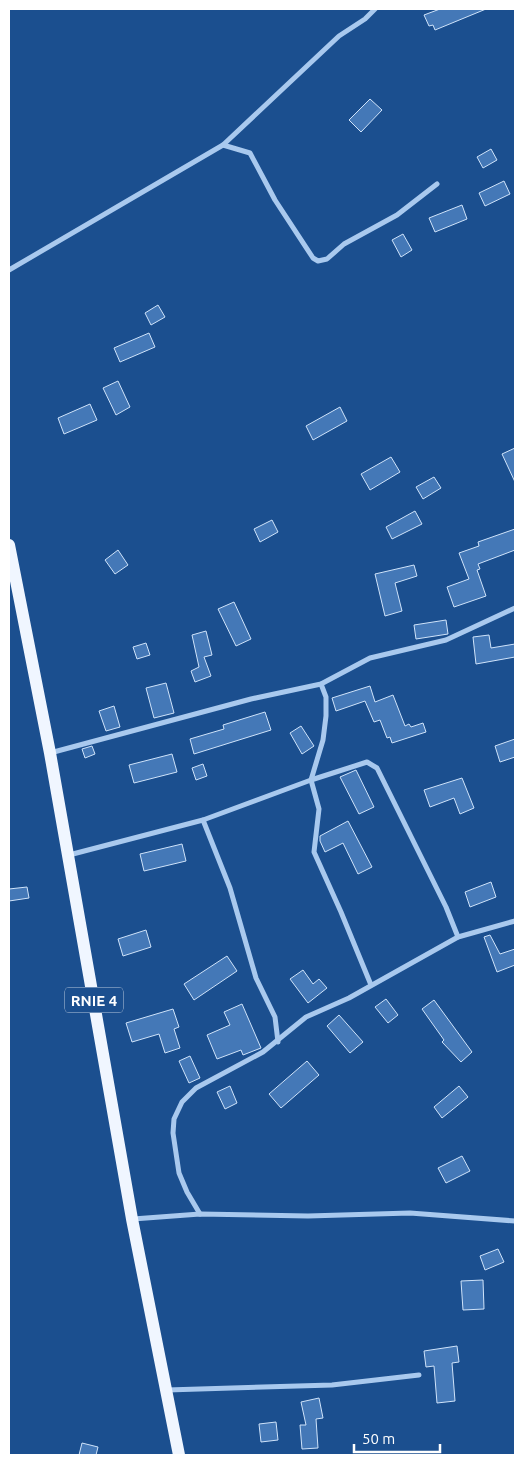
<svg xmlns="http://www.w3.org/2000/svg" width="524" height="1464" viewBox="0 0 524 1464" font-family="Ubuntu,sans-serif">
	<style>
		.building { fill: #4478b7; stroke: #cfe3fa }
		.lines { fill: none; stroke-linecap: round; stroke-linejoin: round }
		.street { stroke: #a9c9ee; stroke-width: 5 }
		.primary { stroke: #f0f6ff; stroke-width: 12 }
		.labels { text-anchor: middle; dominant-baseline: central; stroke-width: 4; stroke-linejoin: round; paint-order: stroke }
		.shield { fill: #1b4f8f; stroke: #bbcadd; stroke-width: 1 }
		.shield-label { font-size: 15px; font-weight: bold; fill: #fff }
	</style>
	<rect width="100%" height="100%" fill="#1b4f8f"/>
	<g class="building">
		<polygon points="440,9 486,9 435,30 433,25 429,26 424,15"/>
		<polygon points="370,99 382,110 361,132 349,120"/>
		<polygon points="491,149 497,160 483,168 477,157"/>
		<polygon points="504,181 510,194 485,206 479,193"/>
		<polygon points="462,205 467,219 435,232 429,218"/>
		<polygon points="403,234 412,250 401,257 392,240"/>
		<polygon points="158,305 165,317 151,325 145,313"/>
		<polygon points="149,333 155,347 120,362 114,348"/>
		<polygon points="118,381 130,407 116,415 103,388"/>
		<polygon points="90,404 97,420 64,434 58,418"/>
		<polygon points="340,407 347,421 313,440 306,426"/>
		<polygon points="515,448 515,482 502,454"/>
		<polygon points="391,457 400,472 370,490 361,474"/>
		<polygon points="434,477 441,488 423,499 416,487"/>
		<polygon points="415,511 422,524 392,539 386,527"/>
		<polygon points="272,520 278,532 260,542 254,529"/>
		<polygon points="515,529 515,550 478,564 480,569 477,570 486,596 454,607 447,587 469,579 459,553 479,546 478,542"/>
		<polygon points="118,550 128,565 115,574 105,560"/>
		<polygon points="414,565 417,576 395,583 402,611 385,616 375,574"/>
		<polygon points="234,602 251,639 236,646 218,609"/>
		<polygon points="446,620 448,634 416,639 414,625"/>
		<polygon points="206,631 212,655 204,657 211,676 195,682 191,671 199,667 192,635"/>
		<polygon points="489,635 491,648 515,644 515,657 476,664 473,637"/>
		<polygon points="146,643 150,655 137,659 133,647"/>
		<polygon points="166,683 174,713 154,718 146,688"/>
		<polygon points="370,686 375,702 393,695 405,726 409,724 411,727 423,723 426,732 392,743 390,737 387,738 380,720 374,722 365,701 336,711 332,698"/>
		<polygon points="114,706 120,727 106,731 99,711"/>
		<polygon points="265,712 271,730 194,754 190,739 224,729 223,725"/>
		<polygon points="301,726 314,746 302,754 290,733"/>
		<polygon points="515,739 515,757 500,762 495,746"/>
		<polygon points="92,746 95,754 85,758 82,749"/>
		<polygon points="172,754 177,772 134,783 129,765"/>
		<polygon points="203,764 207,776 196,780 192,768"/>
		<polygon points="356,770 374,807 359,814 340,777"/>
		<polygon points="462,778 474,808 460,814 454,798 430,807 424,790"/>
		<polygon points="348,821 372,867 358,874 343,843 325,852 320,841 320,836"/>
		<polygon points="182,844 186,861 144,871 140,854"/>
		<polygon points="491,882 496,897 470,907 465,892"/>
		<polygon points="27,887 29,898 9,901 9,889"/>
		<polygon points="146,930 151,947 123,956 118,939"/>
		<polygon points="490,935 500,954 515,949 515,965 497,972 484,937"/>
		<polygon points="227,956 237,971 194,1000 184,984"/>
		<polygon points="303,970 313,984 319,979 327,988 308,1003 290,979"/>
		<polygon points="386,999 398,1015 388,1023 375,1007"/>
		<polygon points="434,1000 472,1052 461,1062 442,1042 444,1040 422,1009"/>
		<polygon points="242,1004 261,1048 243,1055 241,1050 217,1059 207,1035 230,1025 224,1012"/>
		<polygon points="173,1009 179,1027 174,1029 180,1048 165,1053 159,1034 132,1042 126,1023"/>
		<polygon points="339,1015 363,1042 350,1053 327,1026"/>
		<polygon points="190,1056 200,1078 189,1083 179,1061"/>
		<polygon points="307,1061 319,1075 281,1108 269,1094"/>
		<polygon points="230,1086 237,1103 225,1109 217,1092"/>
		<polygon points="459,1086 468,1097 442,1118 434,1107"/>
		<polygon points="462,1156 470,1171 446,1183 438,1168"/>
		<polygon points="498,1249 504,1262 485,1270 480,1256"/>
		<polygon points="483,1280 484,1309 463,1310 461,1281"/>
		<polygon points="457,1346 459,1362 452,1363 455,1401 437,1403 434,1366 426,1367 424,1351"/>
		<polygon points="319,1398 323,1418 316,1419 318,1448 302,1449 300,1425 306,1425 301,1402"/>
		<polygon points="276,1422 278,1440 261,1442 259,1424"/>
		<polygon points="82,1443 98,1447 96,1455 79,1455"/>
	</g>
	<g class="lines">
		<g class="street">
			<polyline points="223,145 250,153 275,200 313,258 318,261 327,259 344,244 397,215 437,184"/>
			<polyline points="9,270 223,145 339,36 365,19 375,9"/>
			<polyline points="321,684 326,697 326,716 323,740 311,780 319,809 314,852 341,912 371,985"/>
			<polyline points="50,753 251,699 321,684 370,658 446,640 515,608"/>
			<polyline points="203,820 230,888 256,978 275,1017 278,1042"/>
			<polyline points="69,855 203,820 311,780 367,762 377,768 446,907 458,937"/>
			<polyline points="200,1214 187,1192 179,1173 173,1133 174,1119 182,1102 196,1088 263,1052 306,1017 349,998 458,937 515,921"/>
			<polyline points="133,1219 200,1214 308,1216 410,1213 515,1221"/>
			<polyline points="167,1390 332,1385 419,1375"/>
		</g>
		<polyline class="primary" points="9,545 50,753 132,1219 179,1455"/>
	</g>
	<g class="labels">
		<rect class="shield" x="65" y="987.5" width="58" height="25" rx="4"/>
		<g class="shield-label">
			<text x="94" y="1000">RNIE 4</text>
		</g>
	</g>
	<rect width="524" height="1464" fill="none" stroke="#ffffff" stroke-width="20"/>
	<path d="M354 1444v8h86v-8" fill="none" stroke="#ffffff" stroke-width="2.5"/>
	<text x="362" y="1444" font-size="15" fill="#ffffff" stroke="#1b4f8f" stroke-width="4" paint-order="stroke">50 m</text>
</svg>
